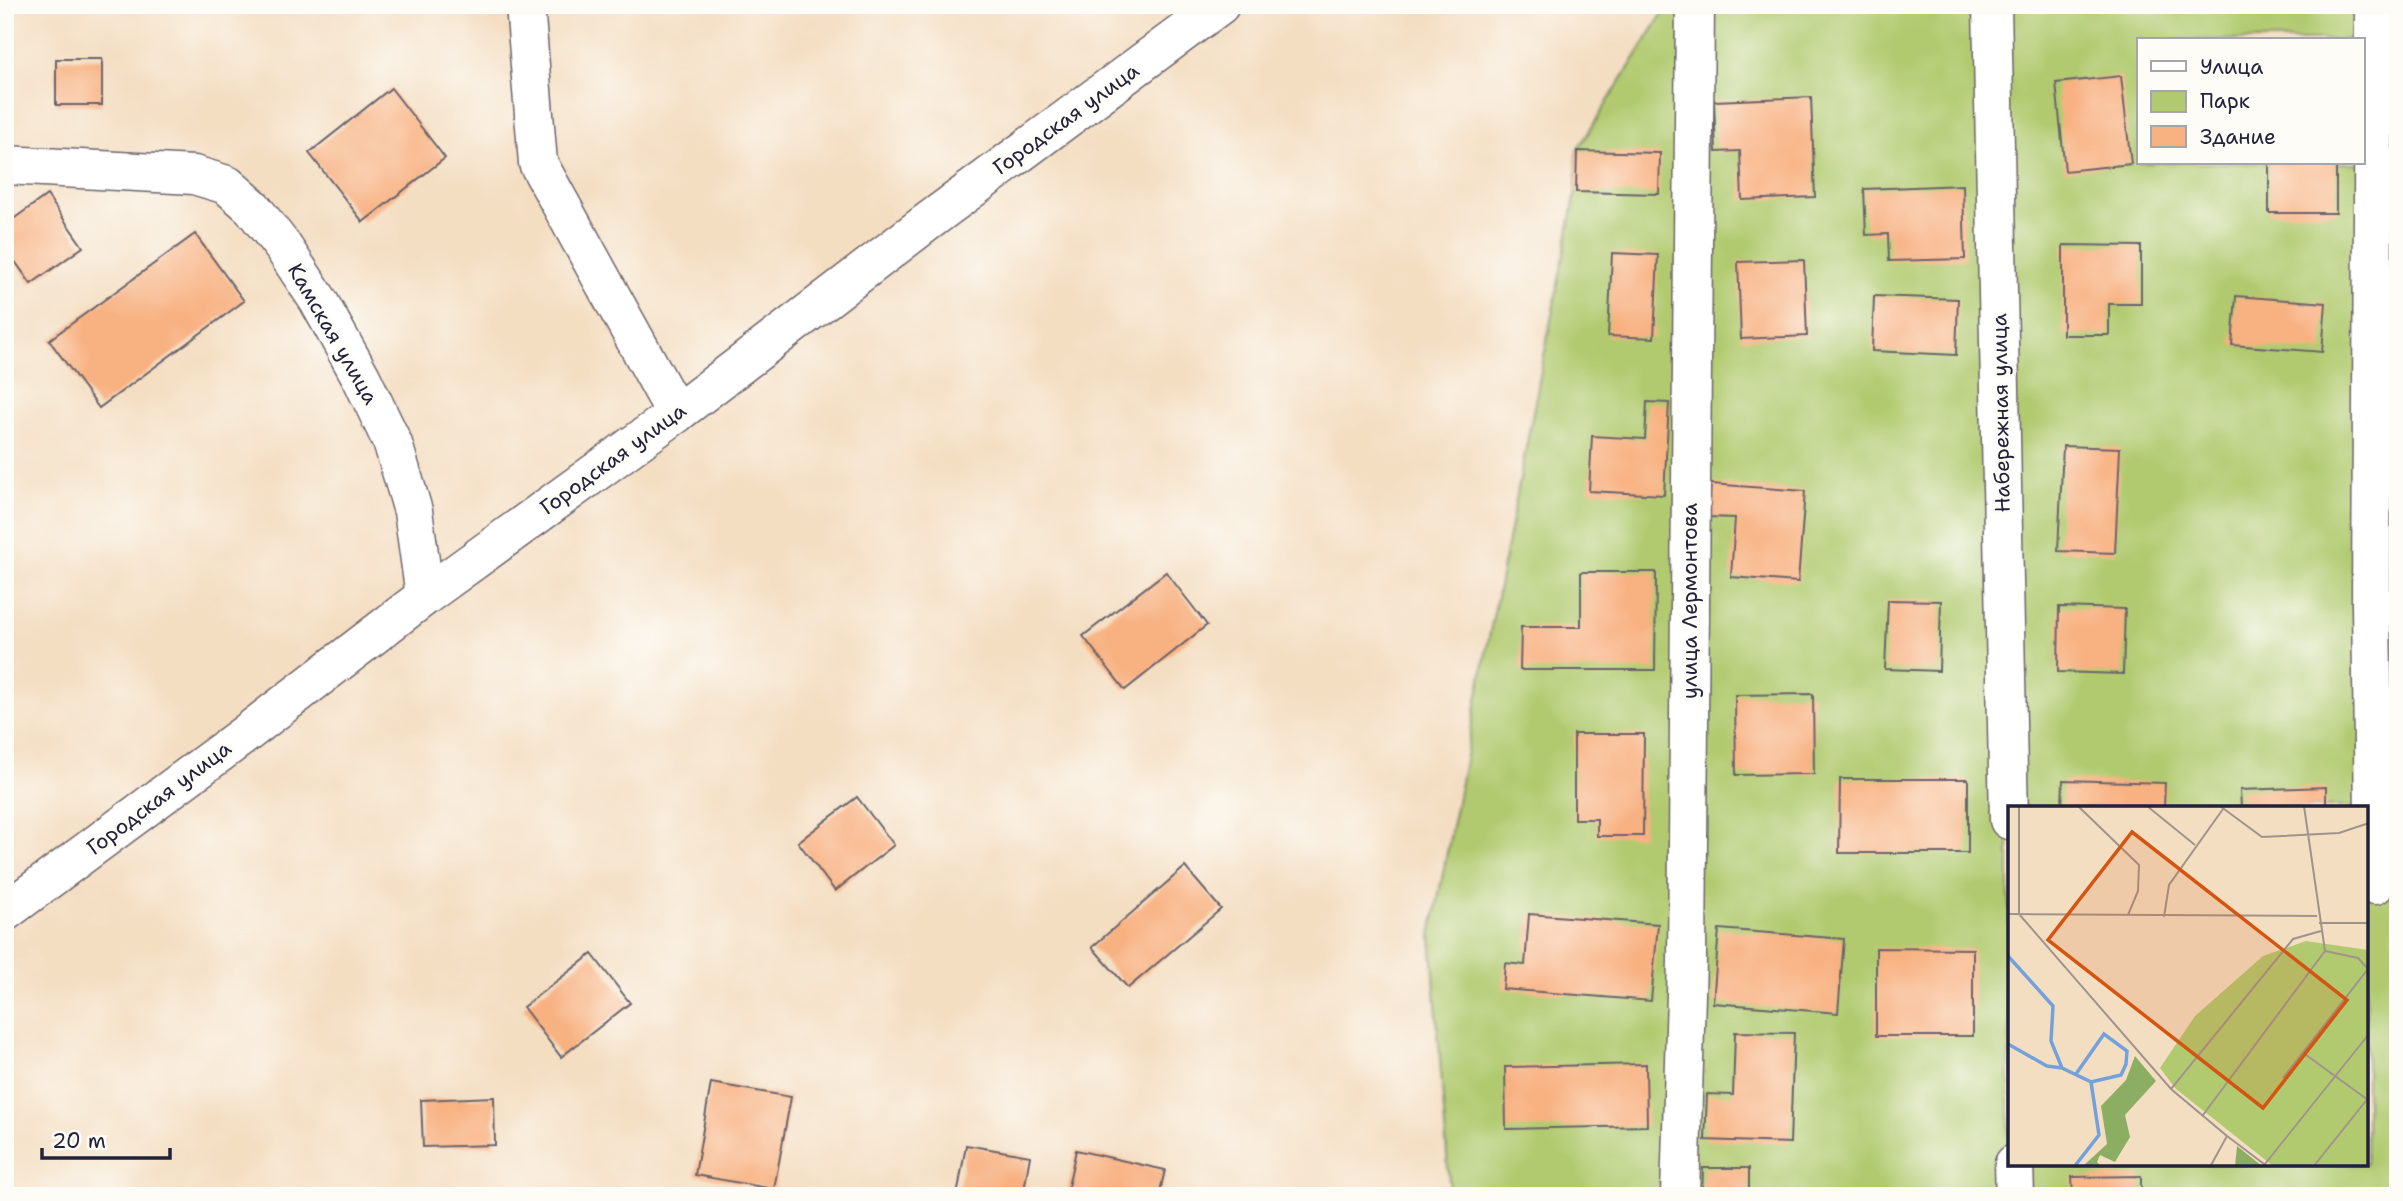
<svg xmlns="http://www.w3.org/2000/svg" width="2403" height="1201" viewBox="0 0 2403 1201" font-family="'Shantell Sans',sans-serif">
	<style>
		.green { fill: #b1ca70; stroke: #6a7656; stroke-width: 2; fill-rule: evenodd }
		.building { fill: #f8b181 }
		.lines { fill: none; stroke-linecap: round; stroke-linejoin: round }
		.minor-casing { stroke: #6c646a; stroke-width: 41 }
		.minor { stroke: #fff; stroke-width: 38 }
		.labels { text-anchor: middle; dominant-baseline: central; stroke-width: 7; stroke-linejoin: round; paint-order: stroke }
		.street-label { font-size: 21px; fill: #22223b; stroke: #fdfcf7 }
		.inset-river { fill: none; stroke: #73a1dc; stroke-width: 3.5 }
		.inset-road { fill: none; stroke: #a0938c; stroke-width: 2 }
		.view { fill: #d45411; fill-opacity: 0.15; stroke: #d45411; stroke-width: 3.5 }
		.inset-edge { fill: none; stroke: #22223b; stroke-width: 3.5 }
	</style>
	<rect width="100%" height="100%" fill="#fdfcf7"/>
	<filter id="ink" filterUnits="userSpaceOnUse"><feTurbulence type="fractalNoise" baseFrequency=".0143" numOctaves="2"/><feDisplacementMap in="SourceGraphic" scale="14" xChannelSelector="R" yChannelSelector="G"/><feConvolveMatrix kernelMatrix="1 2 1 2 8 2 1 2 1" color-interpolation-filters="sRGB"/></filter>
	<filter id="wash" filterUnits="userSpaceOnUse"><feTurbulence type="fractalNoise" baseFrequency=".00686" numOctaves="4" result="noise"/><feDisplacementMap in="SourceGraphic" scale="28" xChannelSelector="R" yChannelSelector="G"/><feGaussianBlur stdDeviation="1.57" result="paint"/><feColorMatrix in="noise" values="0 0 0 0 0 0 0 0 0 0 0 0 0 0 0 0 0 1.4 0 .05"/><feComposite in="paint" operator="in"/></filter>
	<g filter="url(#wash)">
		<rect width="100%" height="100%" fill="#f4dec2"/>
		<path class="green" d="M1668,5H2398V1196H1450L1431,935L1576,192L1577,151ZM2139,40H2363V163H2139ZM2009,807H2366V1164H2009Z"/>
		<g id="blocks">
			<g class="building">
				<rect x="56" y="59" width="46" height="46"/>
				<polygon points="2121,76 2131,164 2065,171 2056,83"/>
				<polygon points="391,88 445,158 363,222 309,153"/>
				<polygon points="1811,97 1815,197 1742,200 1740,151 1716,152 1714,101"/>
				<polygon points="1577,151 1660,153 1659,194 1576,192"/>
				<rect x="2269" y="163" width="67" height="50"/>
				<polygon points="1963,185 1965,259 1889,261 1888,234 1866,235 1864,189"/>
				<polygon points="47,195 83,247 31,284 5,247 5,225"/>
				<polygon points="195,234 244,301 99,408 49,340"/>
				<polygon points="2063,245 2141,246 2141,304 2109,304 2109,335 2063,335"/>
				<polygon points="1612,253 1658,255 1654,338 1608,336"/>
				<polygon points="1804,260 1807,336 1741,339 1738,262"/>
				<polygon points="1874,296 1958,299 1956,355 1872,351"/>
				<polygon points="2236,296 2326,303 2322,352 2232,345"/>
				<polygon points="1647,402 1669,403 1664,495 1589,491 1592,436 1645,439"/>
				<polygon points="2063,446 2120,448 2115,553 2058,551"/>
				<polygon points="1711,484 1805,491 1798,582 1731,577 1735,518 1708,517"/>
				<polygon points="1166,572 1207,625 1125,690 1083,636"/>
				<polygon points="1581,572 1656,572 1655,670 1520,670 1521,627 1581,627"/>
				<polygon points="1888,600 1941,601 1939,671 1885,669"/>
				<polygon points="2059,607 2125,609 2123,674 2058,672"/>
				<polygon points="1813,694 1814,774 1736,775 1735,695"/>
				<polygon points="1574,734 1644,734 1643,836 1597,836 1597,819 1574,819"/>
				<polygon points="1840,779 1968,779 1968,853 1839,853"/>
				<polygon points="2063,780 2165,783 2164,807 2062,807"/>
				<polygon points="2326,787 2326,807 2241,807 2240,790"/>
				<polygon points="857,797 894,845 835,891 798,842"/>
				<polygon points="1185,867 1221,909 1128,988 1092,947"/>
				<polygon points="1529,914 1658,924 1651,1001 1503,989 1505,963 1525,965"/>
				<polygon points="1719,929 1844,939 1838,1013 1713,1003"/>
				<polygon points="1876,948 1973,949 1973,1036 1876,1036"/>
				<polygon points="592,954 630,1003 561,1057 523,1007"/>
				<polygon points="1735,1032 1794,1033 1790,1143 1705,1140 1707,1094 1733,1095"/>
				<polygon points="1646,1064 1647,1126 1506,1129 1505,1067"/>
				<polygon points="711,1083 791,1097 774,1189 695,1175"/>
				<polygon points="494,1097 495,1145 423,1147 421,1100"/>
				<polygon points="966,1145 1030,1156 1023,1196 957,1196"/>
				<polygon points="1076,1150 1165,1170 1159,1196 1066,1196"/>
				<polygon points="1703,1168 1749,1168 1749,1196 1702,1196"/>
				<polygon points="2141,1176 2141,1196 2073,1196 2072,1177"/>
			</g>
		</g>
	</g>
	<g filter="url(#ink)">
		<use href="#blocks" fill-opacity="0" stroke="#6c646a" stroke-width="2"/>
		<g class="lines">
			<g class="minor-casing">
				<g id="minor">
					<polyline points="525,5 538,163 676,414"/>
					<polyline points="1992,5 2009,820"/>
					<polyline points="2374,5 2371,605 2375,885"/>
					<polyline points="5,165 194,175 227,185 252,207 283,247 318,300 361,377 393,444 413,511 425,596"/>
					<polyline points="5,912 244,735 425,596 676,414 926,223 1220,5"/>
					<polyline points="2014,1164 2015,1196"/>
					<polyline points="1680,1196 1687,961 1695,5"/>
				</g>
			</g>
			<use href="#minor" class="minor"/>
		</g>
	</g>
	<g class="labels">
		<g class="street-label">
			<text transform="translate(1066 119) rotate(-36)">Городская улица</text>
			<text transform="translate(333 334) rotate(60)">Камская улица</text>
			<text transform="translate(2001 413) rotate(-91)">Набережная улица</text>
			<text transform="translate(613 459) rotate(-36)">Городская улица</text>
			<text transform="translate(1690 601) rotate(-90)">улица Лермонтова</text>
			<text transform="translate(159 798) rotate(-37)">Городская улица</text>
		</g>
	</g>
	<g transform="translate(2008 806)">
		<rect width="360" height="360" fill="#f4dec2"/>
		<path d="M298,135L360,144V360H265L168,283L152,262L187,210L255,150Z" fill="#b1ca70"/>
		<path d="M127,250L148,275L117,309L122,331L107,356L92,349L89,356L93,360H75L99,338L93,300L118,274ZM229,340L254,360H227Z" fill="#8cae62"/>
		<path class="inset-river" d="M0,150L45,200L43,235L54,262L83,276L91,329L66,361M0,238L39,260L54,262M68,268L96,228L119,245L118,258L113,269L83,276"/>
		<path class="inset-road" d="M70,0L131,59L130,85L120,109M139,0L187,39M212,0L254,31L331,27L361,17M296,0L317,145M0,108L309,110M11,108L163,283L219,330L202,361M11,108V0M156,111L161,79L215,3M311,117H361M317,145L350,152L360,163M294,246L360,294M275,272L360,163M163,283L285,133L313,125M195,309L317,145M219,330L260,361M257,358L361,228M305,361L361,291"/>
		<path class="view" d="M124,26L339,194L255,302L40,134Z"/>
		<rect width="360" height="360" class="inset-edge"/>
	</g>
	<rect width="2403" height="1201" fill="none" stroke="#fdfcf7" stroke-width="28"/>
	<rect x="2137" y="38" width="228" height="126" fill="#fdfcf7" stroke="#a5a5ac" stroke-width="2"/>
	<rect x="2151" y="61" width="35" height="10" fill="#ffffff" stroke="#a5a5ac" stroke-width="2"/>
	<text x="2200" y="74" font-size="21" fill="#22223b">Улица</text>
	<rect x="2151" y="91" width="35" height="21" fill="#b1ca70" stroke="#a5a5ac" stroke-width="2"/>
	<text x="2200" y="108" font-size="21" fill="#22223b">Парк</text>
	<rect x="2151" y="126" width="35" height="21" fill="#f8b181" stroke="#a5a5ac" stroke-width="2"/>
	<text x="2200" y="144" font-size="21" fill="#22223b">Здание</text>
	<path d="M42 1148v10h128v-10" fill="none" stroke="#22223b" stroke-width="3.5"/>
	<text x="52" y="1148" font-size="21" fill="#22223b" stroke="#fdfcf7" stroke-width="5" paint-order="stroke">20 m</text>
</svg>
